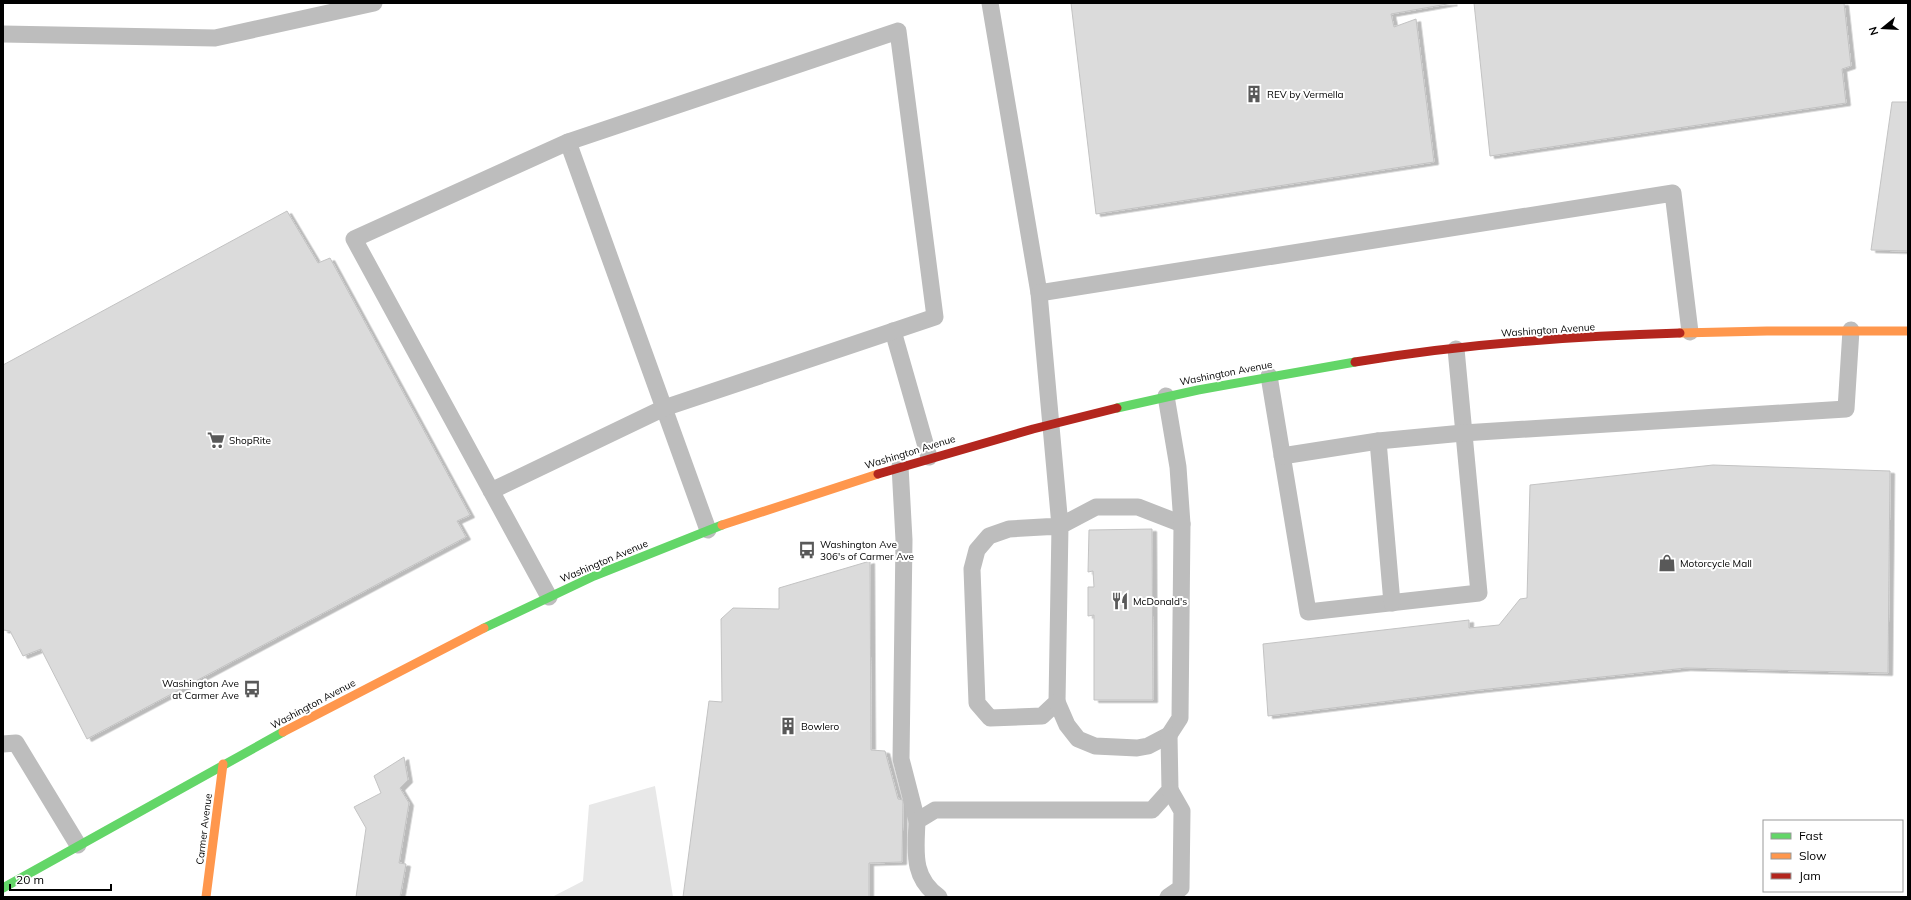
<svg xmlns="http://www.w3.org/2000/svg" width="1911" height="900" viewBox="0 0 1911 900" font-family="Mulish,sans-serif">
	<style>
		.green { fill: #e8e8e8 }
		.building { fill: #dbdbdb; stroke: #c3c3c3; filter: url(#shadow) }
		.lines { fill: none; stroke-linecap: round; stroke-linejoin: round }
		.lane { stroke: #bdbdbd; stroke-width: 17 }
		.fast { stroke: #63d668; stroke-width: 9 }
		.slow { stroke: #ff974d; stroke-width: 9 }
		.jam { stroke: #b3261e; stroke-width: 9 }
		.labels { text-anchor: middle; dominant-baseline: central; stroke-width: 4; stroke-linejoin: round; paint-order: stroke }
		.poi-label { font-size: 10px; fill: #000; stroke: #fff; text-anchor: start }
		.street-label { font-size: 10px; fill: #000; stroke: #fff }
	</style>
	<defs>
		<filter id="shadow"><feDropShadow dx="4.5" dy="2.5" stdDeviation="0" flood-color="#0004"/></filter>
	</defs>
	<rect width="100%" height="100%" fill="#fff"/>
	<polygon class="green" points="655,786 673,897 552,897 583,881 589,805"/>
	<g class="building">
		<polygon points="1071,3 1453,3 1391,14 1394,27 1416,19 1434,162 1096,214"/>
		<polygon points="1474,3 1844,3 1851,66 1842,69 1846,103 1490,156"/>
		<polygon points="1892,102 1908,102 1908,251 1871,250"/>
		<polygon points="287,211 318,263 330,258 470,515 457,521 466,537 87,739 41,649 23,656 10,631 3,630 3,365"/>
		<polygon points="1713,465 1890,471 1888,673 1686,668 1470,691 1268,716 1263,644 1469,620 1469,628 1499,625 1520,599 1527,598 1530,485"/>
		<polygon points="1152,529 1153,700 1094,700 1094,615 1088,616 1088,587 1094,587 1093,571 1088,572 1089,530"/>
		<polygon points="870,561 871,750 885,751 898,799 903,800 902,862 869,863 869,897 683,897 709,701 722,702 721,619 733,608 779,609 779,588"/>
		<polygon points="404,757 408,780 400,788 409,803 399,863 406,864 400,897 356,897 366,828 354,807 381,793 374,776"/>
	</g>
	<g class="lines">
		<g class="lane">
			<polyline points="990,3 1039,293 1060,526 1057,702 1042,716 990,718 977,703 972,569 977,550 989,536 1009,529 1060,526 1096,507 1138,507 1182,524"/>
			<polyline points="3,34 215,38 374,3"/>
			<polyline points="568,142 708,530"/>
			<polyline points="1039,293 1673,193 1690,332"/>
			<polyline points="893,331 929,457"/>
			<polyline points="1269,376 1308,612 1479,593 1456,349"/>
			<polyline points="1282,456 1378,441"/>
			<polyline points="900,466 904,540 901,759 917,821"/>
			<polyline points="491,491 664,408 935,317 898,31 568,142 354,239 549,597"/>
			<polyline points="1392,603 1378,441 1463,433 1846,409 1851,330"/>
			<polyline points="1057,702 1067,725 1078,739 1095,746 1137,748 1148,746 1169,735 1180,718 1182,524 1178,467 1166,396"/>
			<polyline points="3,744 16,743 78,845"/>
			<path d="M939,897C911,877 916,851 917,821L935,810H1152L1170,790L1169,735"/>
			<polyline points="1168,897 1181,888 1182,811 1170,790"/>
		</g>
		<g class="fast">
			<polyline points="1117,408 1198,390 1355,362"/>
			<polyline points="484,628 594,576 722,525"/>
			<polyline points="3,888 283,732"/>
		</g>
		<g class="slow">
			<polyline points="1680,333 1767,331 1908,331"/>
			<polyline points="722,525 878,474"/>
			<polyline points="283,732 484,628"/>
			<polyline points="206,897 223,764"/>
		</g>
		<g class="jam">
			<path d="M1355,362C1462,344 1572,336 1680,333"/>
			<polyline points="878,474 1033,429 1117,408"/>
		</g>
	</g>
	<defs>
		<g id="building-bare" transform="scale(1.38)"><path d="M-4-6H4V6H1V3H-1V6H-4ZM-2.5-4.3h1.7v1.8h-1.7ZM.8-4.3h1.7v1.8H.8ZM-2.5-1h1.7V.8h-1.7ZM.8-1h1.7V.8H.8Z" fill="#595959" stroke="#fff" stroke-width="2.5" paint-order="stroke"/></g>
		<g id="supermarket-bare" transform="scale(1.38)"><path d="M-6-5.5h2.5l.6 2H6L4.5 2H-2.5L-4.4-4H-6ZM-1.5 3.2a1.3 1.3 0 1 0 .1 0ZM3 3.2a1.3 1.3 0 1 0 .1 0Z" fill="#595959" stroke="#fff" stroke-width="2.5" paint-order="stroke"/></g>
		<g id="bus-bare" transform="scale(1.38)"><path d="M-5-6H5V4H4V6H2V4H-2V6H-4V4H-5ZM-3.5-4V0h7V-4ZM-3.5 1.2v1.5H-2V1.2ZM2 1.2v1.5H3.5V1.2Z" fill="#595959" stroke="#fff" stroke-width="2.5" paint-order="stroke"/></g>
		<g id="shop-bare" transform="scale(1.38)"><path d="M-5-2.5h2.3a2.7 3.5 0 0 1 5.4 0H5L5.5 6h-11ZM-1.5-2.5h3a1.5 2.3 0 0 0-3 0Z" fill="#595959" stroke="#fff" stroke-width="2.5" paint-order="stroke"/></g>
		<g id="restaurant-bare" transform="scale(1.38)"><path d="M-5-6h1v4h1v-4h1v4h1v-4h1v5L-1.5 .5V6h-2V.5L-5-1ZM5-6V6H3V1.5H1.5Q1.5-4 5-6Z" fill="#595959" stroke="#fff" stroke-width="2.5" paint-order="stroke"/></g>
	</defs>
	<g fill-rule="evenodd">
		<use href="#building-bare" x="1254" y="94"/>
		<use href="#supermarket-bare" x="216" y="440"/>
		<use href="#bus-bare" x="807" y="550"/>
		<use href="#shop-bare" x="1667" y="563"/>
		<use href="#restaurant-bare" x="1120" y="601"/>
		<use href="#bus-bare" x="252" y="689"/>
		<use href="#building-bare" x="788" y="726"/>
	</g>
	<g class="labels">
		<g class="poi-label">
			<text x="1267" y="94">REV by Vermella</text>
			<text x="229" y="440">ShopRite</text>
			<text x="820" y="544">Washington Ave<tspan x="820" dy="12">306's of Carmer Ave</tspan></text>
			<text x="1680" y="563">Motorcycle Mall</text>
			<text x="1133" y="601">McDonald's</text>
			<text x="239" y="683" text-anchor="end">Washington Ave<tspan x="239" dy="12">at Carmer Ave</tspan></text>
			<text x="801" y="726">Bowlero</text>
		</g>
		<g class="street-label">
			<text transform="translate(1548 330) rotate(-4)">Washington Avenue</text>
			<text transform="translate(1226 373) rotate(-11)">Washington Avenue</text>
			<text transform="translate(910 452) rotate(-17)">Washington Avenue</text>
			<text transform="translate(604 561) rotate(-23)">Washington Avenue</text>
			<text transform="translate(313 704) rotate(-28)">Washington Avenue</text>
			<text transform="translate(204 829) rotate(-83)">Carmer Avenue</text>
		</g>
	</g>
	<rect width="1911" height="900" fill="none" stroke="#000000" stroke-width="8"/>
	<rect x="1763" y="820" width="140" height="72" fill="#ffffff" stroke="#999999"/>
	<rect x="1771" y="833" width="20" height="6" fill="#63d668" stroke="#999999"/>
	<text x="1799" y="840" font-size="12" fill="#000000">Fast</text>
	<rect x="1771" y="853" width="20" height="6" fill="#ff974d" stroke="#999999"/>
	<text x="1799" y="860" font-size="12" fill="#000000">Slow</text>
	<rect x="1771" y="873" width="20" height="6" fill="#b3261e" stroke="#999999"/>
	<text x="1799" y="880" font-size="12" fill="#000000">Jam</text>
	<g transform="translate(1883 28) rotate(252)" stroke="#ffffff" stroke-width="3" paint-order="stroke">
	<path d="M0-3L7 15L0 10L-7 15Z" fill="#000000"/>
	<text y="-6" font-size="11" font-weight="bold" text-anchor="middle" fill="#000000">N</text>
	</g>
	<path d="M10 884v6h101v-6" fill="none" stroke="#000000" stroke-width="2"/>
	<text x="16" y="884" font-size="12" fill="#000000" stroke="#ffffff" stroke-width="3" paint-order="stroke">20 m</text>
</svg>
